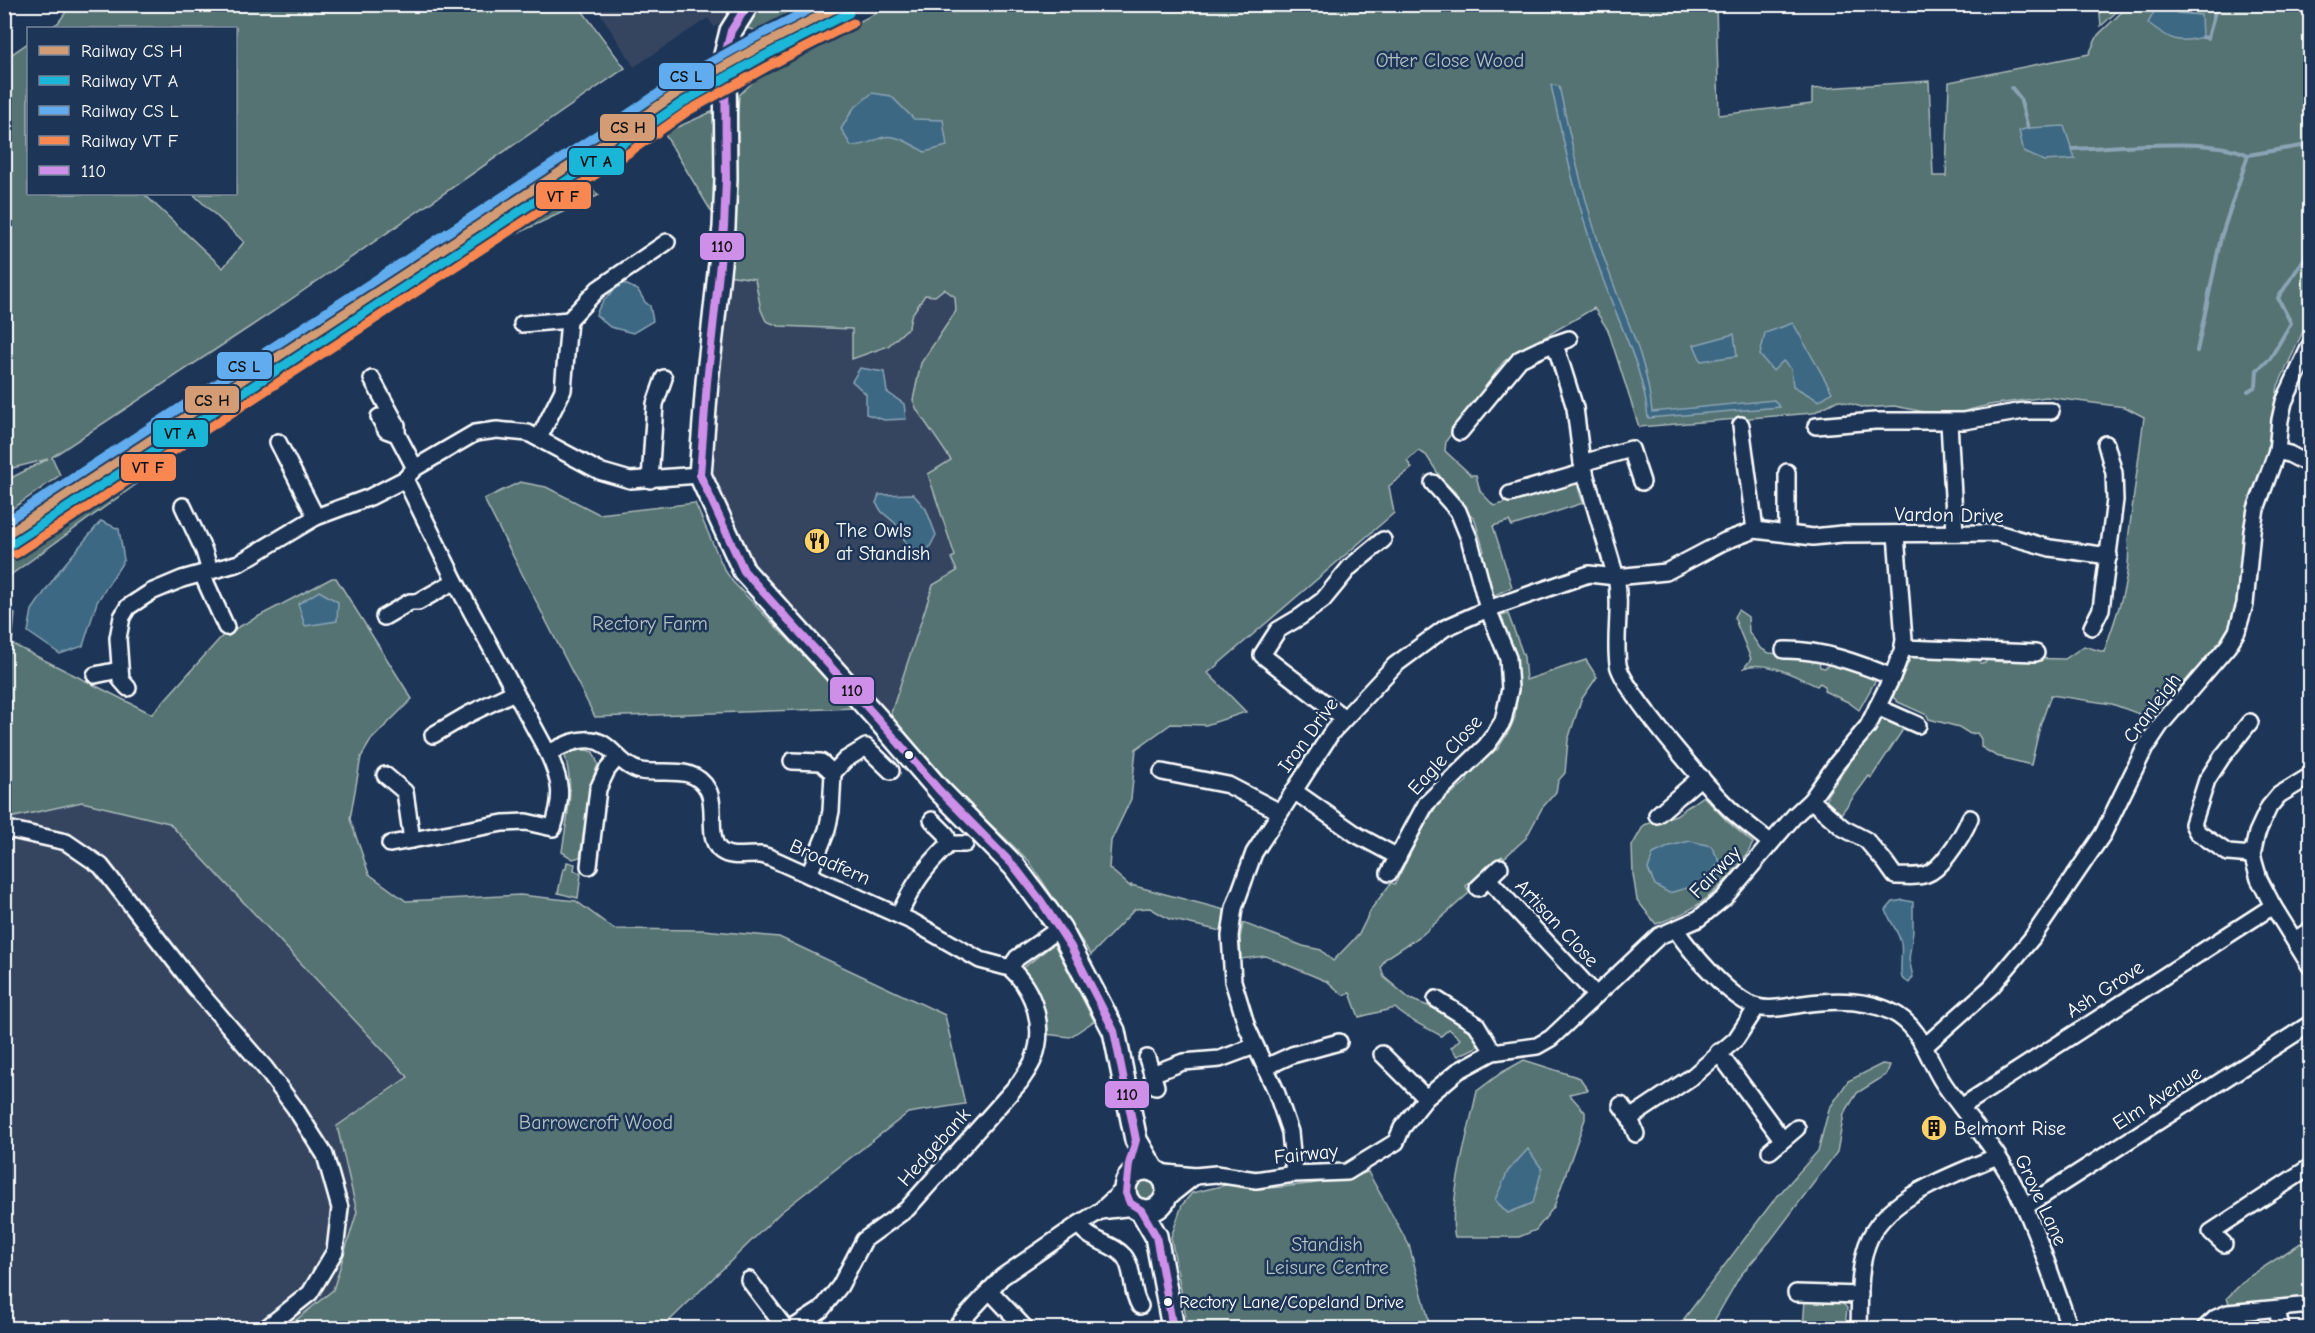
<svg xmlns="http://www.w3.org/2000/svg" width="2315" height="1333" viewBox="0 0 2315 1333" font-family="'Comic Neue',sans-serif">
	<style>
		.built { fill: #344460 }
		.green { fill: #547372; stroke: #aab9b8; stroke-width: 1.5 }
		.water { fill: #3d6883; stroke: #8ba4b5; stroke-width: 1.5 }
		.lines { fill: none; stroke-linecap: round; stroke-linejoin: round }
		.stream { stroke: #8ba4b5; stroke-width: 4 }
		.minor-casing { stroke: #fff; stroke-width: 20 }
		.secondary-casing { stroke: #fff; stroke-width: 26 }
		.minor { stroke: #1d3557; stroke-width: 15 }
		.secondary { stroke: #1d3557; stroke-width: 21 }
		.bus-1-casing { stroke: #1d3557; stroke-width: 12 }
		.bus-1 { stroke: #ce8fe9; stroke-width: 8 }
		.rail-1-casing { stroke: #1d3557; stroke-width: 14 }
		.rail-2-casing { stroke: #1d3557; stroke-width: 14 }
		.rail-3-casing { stroke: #1d3557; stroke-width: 14 }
		.rail-4-casing { stroke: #1d3557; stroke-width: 14 }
		.rail-1 { stroke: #d39c74; stroke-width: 9 }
		.rail-2 { stroke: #1ab6d8; stroke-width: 9 }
		.rail-3 { stroke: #60acee; stroke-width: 9 }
		.rail-4 { stroke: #f88751; stroke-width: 9 }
		.bus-dot { fill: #fff; stroke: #1d3557; stroke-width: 2 }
		.labels { text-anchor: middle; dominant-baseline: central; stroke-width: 5; stroke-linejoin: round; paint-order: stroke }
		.bus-label { font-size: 18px; fill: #fff; stroke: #1d3557; text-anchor: start }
		.park-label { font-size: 20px; fill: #b2c0c0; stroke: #1d3557 }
		.street-label { font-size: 20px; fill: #fff; stroke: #1d3557 }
		.poi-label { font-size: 20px; fill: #fff; stroke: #1d3557; text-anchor: start }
		.line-badge { stroke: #1d3557; stroke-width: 2 }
		.pale-badge-label { font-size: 16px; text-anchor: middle; font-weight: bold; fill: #111 }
	</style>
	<rect width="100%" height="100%" fill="#1d3557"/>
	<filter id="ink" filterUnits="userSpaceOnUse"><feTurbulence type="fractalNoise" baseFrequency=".0167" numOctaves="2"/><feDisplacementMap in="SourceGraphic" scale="12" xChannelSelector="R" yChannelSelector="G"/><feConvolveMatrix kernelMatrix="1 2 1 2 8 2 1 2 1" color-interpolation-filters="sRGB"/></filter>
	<g filter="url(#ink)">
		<g class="built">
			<polygon points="606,4 731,4 731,5 724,21 714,27 708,18 634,67 598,10"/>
			<polygon points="727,275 754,279 779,326 853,329 853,359 888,346 909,327 911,316 925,295 944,289 955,297 956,311 944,329 917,410 951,460 929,475 955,556 951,559 957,571 932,585 889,719 761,576 747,551 712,470 710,463"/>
			<polygon points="82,802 169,823 408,1078 337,1126 357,1212 333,1290 286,1328 5,1328 4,819"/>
		</g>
		<g class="green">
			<polygon points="71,5 578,5 625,68 274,311 52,457 60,475 5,514 5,481 48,459 5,470 5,59 28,43 28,194 144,194 223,268 244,242 193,194 236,194 236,28 49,28 58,23"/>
			<polygon points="761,5 809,5 762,32 742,27"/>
			<path d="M892,5H1716L1719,115L1812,104V89L1929,81L1933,176H1946L1949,82L2089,54L2098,35L2129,5H2310V156L2307,160L2310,177L2309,201L2310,203V316L2278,386L2268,447L2248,519L2239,610L2230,632L2170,708L2150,718L2112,704L2051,695L2040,726L2031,765L1996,756L1981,747V739L1977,733L1970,734L1959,727L1929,719L1927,715L1898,702L1893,697L1894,694L1913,653L1949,655L1958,660L1971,661L1974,657H1978L1980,663H1985L1989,657L1993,661L2007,662L2011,658L2065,659L2084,646L2104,652C2116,616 2132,578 2128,540L2144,417L2125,407L2046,397L1989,405L1945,416L1894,406L1865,408L1838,400L1813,413L1639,427L1608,330L1594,308L1504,361L1446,441L1445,451L1471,475H1476L1480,491L1494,506L1576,481L1583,503L1512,526L1509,521L1493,526L1512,587L1491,597L1479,556L1484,551L1474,517L1467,515L1455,492L1443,481L1426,455L1418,451L1407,461L1412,468L1389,486L1394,513L1208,673L1246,712L1206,725L1171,724L1136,749L1131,799L1111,841L1109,868L1131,887V885L1225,910L1221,931L1169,919L1150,908L1135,909L1091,955L1029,861L958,793L927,757L889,719L933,585L957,571L951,558L955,556L928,474L951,460L917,410L913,400L921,363L956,311L955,297L944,289L935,296L925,295L911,316L909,327L888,346L852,359V329L779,326L766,321L761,310L755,279L727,275L739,95L768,68Z"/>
			<polygon points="2099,5 2099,4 2124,5 2101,26"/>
			<polygon points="716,110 714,216 664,133"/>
			<polygon points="584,183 599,195 471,255 343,342 250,402 5,579 5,549 68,508 289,346 509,208"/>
			<polygon points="520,482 546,487 599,514 695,503 724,569 733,582 854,708 595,717 484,499"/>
			<polygon points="332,578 336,578 412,699 371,740 361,757 350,819 369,874 406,901 520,895 576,901 614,929 703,930 779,937 945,1015 965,1104 908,1113 781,1212 665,1325 286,1328 333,1290 357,1212 337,1126 408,1077 169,823 82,802 5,819 4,602 15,614 12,644 152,714 223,635"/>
			<path d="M1738,610L1748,617L1749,632L1760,648L1769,653L1798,655L1819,661L1820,667L1825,668L1829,664L1862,669L1878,676L1859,710L1848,702L1824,691L1825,686L1820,683L1817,686C1796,677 1767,659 1744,668L1751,659L1734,617Z"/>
			<path d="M1508,614L1524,657L1526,680L1586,660L1597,677L1581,700L1568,740L1565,773L1558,781L1556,792L1542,808L1526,838L1504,858L1502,856L1466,886L1469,893L1422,935L1385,959L1381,967L1384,977L1410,999L1446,1013L1476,1029L1483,1044L1458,1056L1451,1048L1460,1039L1449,1029L1441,1036C1425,1026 1408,1021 1395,1008L1359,1017L1350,993L1343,995L1328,982L1266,956L1241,959L1240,938L1243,923L1303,946L1321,950L1333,961L1359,934L1372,908L1391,883L1395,884L1418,838L1414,836L1439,804L1467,781V775L1491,750H1497L1509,731L1515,717L1517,683L1514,657L1498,617Z"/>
			<polygon points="1881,718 1886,718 1902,727 1902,731 1871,778 1869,776 1841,814 1827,801 1827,795"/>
			<path d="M586,750L593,752L598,764L592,780L580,857L573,859L562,852C567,814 575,794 565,756L573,751Z"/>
			<path d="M1703,796L1728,822L1753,843C1744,863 1715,895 1696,906C1684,914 1669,919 1656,924L1637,900L1633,874L1632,846L1644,825L1676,815Z"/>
			<polygon points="567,862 575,864 574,870 581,874 578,898 558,893 563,869 566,869"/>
			<polygon points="1054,944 1094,1021 1070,1037 1045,1034 1040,1001 1030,980 1022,969"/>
			<path d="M1524,1060L1580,1078L1588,1090L1569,1094L1585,1112V1119L1554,1207L1536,1230L1519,1237H1455C1447,1206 1470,1125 1477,1091L1501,1073Z"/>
			<polygon points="1882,1064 1890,1065 1886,1075 1857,1093 1844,1114 1837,1152 1770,1241 1740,1276 1710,1328 1677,1328 1774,1200 1818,1151 1829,1109 1848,1081"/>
			<polygon points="1368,1172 1409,1245 1428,1317 1428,1328 1188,1328 1171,1237 1182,1205 1192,1193 1230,1184 1257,1189 1282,1187 1343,1180"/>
			<circle cx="1146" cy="1191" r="11"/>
			<polygon points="2310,1237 2310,1299 2231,1308 2227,1298 2247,1278"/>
			<polygon points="1805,1300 1842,1303 1847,1308 1845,1328 1803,1328"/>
		</g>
		<g class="water">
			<path d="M2158,5H2168L2177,13L2201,15L2202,37C2175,45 2169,38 2148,23Z"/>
			<path d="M1551,85L1559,86C1573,151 1587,215 1611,277C1628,325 1647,359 1652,412L1774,400L1780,407L1648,418C1644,369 1619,325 1603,279C1580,216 1565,150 1551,85Z"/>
			<path d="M872,93L891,96L914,119L943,120L947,146L925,152C914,146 898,134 884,137C870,141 869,145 851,146L841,129L853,109Z"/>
			<polygon points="2064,126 2075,159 2044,161 2024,152 2019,131 2028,128"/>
			<path d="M623,283L638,290L645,302L650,306L653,321L633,333L610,327L596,315C601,300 611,293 623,283Z"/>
			<polygon points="1793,323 1832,392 1819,401 1793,386 1791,369 1783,361 1773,371 1760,355 1765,333"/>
			<polygon points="1734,334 1737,356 1701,361 1694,345"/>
			<polygon points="860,368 884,372 887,392 904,404 906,419 884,420 866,414 866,394 852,381"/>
			<polygon points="913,494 926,509 936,535 925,556 907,545 895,523 882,512 876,503 879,495"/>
			<polygon points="101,521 119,529 124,560 97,602 83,646 60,654 28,632 32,610 59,571"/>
			<polygon points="319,591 338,602 337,621 305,626 298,604"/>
			<polygon points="1690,841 1711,846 1720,862 1701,884 1669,893 1655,885 1648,869 1653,854 1670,846"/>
			<path d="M1903,900L1913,902V932L1909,959L1913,977L1909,983L1902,978C1899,966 1903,956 1901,943C1898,931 1890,922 1886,910L1893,902Z"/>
			<polygon points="1528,1149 1542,1169 1533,1203 1508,1213 1495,1200 1508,1171"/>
		</g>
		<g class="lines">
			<g class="stream">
				<polyline points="2202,37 2208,38 2217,4"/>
				<polyline points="2012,88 2020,98 2028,128"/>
				<path d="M2073,149C2114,147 2215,137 2248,155"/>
				<polyline points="2197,351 2221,237 2248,155 2307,145"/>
				<polyline points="2248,391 2256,386 2257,370 2270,359 2291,323 2278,298 2310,250"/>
			</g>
			<g class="minor-casing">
				<g id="minor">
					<polyline points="522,324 569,320"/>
					<path d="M1555,344L1575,408L1582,463L1616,577C1622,606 1614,635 1618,664C1621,688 1710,791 1732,811C1744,822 1758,832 1771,843"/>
					<polyline points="372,379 397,425 397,434 386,430 379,417"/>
					<polyline points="1949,422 1955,533"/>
					<polyline points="1741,425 1755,530"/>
					<polyline points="1816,426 1875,421 1964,421 2024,411 2051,411"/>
					<polyline points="1460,432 1520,359 1543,348 1569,339"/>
					<polyline points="397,434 415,468"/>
					<polyline points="539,438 563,390 569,320 598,289 667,242"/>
					<polyline points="278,442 316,517"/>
					<polyline points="2277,451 2289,454 2310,465"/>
					<polyline points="1582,463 1631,449 1642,482"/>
					<polyline points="405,479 455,581 548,753"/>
					<polyline points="650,480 655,404 664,378"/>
					<polyline points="1510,494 1585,472"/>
					<polyline points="183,506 204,551 210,571"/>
					<polyline points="1787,534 1787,472"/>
					<polyline points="202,574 226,627"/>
					<polyline points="384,617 410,602 418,602 455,581"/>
					<polyline points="2092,627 2101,609 2115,500 2114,473 2106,444"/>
					<polyline points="1903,648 2036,653"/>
					<path d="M1784,650C1820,649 1859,663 1892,677"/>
					<polyline points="95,675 119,670"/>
					<polyline points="128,688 121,680 118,638 122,617 128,607 151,592 182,579 239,563 316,517 370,497 405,479 415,468 475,433 497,430 528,433 599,471 630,480 700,475"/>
					<polyline points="1877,707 1918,725"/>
					<polyline points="1344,718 1262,655 1278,630 1300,617 1323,600 1350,567 1383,540"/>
					<polyline points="2250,722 2222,757 2207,780 2193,824 2197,832 2228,853 2252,855"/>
					<polyline points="433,735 469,714 514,692"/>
					<polyline points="792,761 821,762 833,773 831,811 827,830 809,875"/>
					<polyline points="1162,772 1228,785 1280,812"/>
					<polyline points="833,773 845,760 866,747 891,771"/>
					<polyline points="385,775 405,792 412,840"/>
					<polyline points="2310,776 2279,795 2269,807 2257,833 2252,855 2259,879 2273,906 2310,966"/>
					<polyline points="1294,791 1357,835 1398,857"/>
					<path d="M1811,800L1843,828L1866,840L1885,862L1895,876C1923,877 1931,878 1948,855C1958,842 1964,833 1970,818"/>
					<polyline points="1657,815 1701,777"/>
					<polyline points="932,820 946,834 949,844"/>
					<polyline points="4,833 12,830 66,842 101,866 195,987 265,1068 295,1108 325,1155 340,1208 335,1251 310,1293 266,1328"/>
					<path d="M390,844L503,823L526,822L553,828C563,796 562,783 548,753C561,747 576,738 592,740C611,742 619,766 641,771C664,775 694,764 708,790C717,806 706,840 721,851C732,859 747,854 761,855C768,856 775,860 782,863L913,922L980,960L1010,968L1017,958L1060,928"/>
					<polyline points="589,866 598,789 607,770 618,757"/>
					<polyline points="1389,873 1426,804 1486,746 1494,735 1503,721 1510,689 1508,658 1488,609 1469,538 1458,511 1433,483"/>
					<polyline points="1488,879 1596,995"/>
					<polyline points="1478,888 1500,867"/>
					<path d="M899,915C914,883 923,870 949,844H965"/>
					<path d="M1676,930C1691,952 1731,1000 1757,1007C1772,1011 1788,1006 1803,1004C1831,1000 1865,999 1892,1012C1922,1027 1927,1059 1944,1084C1965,1115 1992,1143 2010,1177C2036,1225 2051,1277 2070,1328"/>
					<polyline points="2295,940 2310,930"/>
					<polyline points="1436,999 1477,1025 1493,1052"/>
					<polyline points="1925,1046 1991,987 2032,938 2103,834 2145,748 2161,724 2228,646 2237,631 2245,604 2252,531 2256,509 2277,451 2280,420 2284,402 2310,346"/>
					<polyline points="1718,1052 1782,1139"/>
					<polyline points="1382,1054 1426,1098"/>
					<polyline points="1147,1058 1156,1086"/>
					<polyline points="1266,1067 1292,1055 1339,1042"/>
					<polyline points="1152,1074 1183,1062 1220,1059 1255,1046"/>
					<polyline points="1621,1105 1630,1118 1636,1134"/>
					<polyline points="1961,1107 2273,906"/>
					<polyline points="1630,1118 1693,1076 1736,1039 1757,1007"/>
					<polyline points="1770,1151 1797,1128"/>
					<polyline points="1157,1172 1195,1176 1216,1174 1256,1180 1294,1174 1347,1172 1396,1142 1402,1128 1426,1098 1458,1071 1493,1052 1537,1046 1551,1038 1659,936 1698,919 1724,898 1795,815 1811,800 1837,763 1868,726 1892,677 1902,651 1904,640 1896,534"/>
					<polyline points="1294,1174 1290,1132 1276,1091 1247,1027 1233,981 1230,936 1234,908 1254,853 1332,732 1395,665 1445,628 1488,609 1589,574 1616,577 1666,572 1725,541 1755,530 1813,537 1842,534 1997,533 2050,548 2109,556"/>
					<polyline points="1126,1187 1100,1211 1134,1207"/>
					<polyline points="1165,1200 1195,1176"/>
					<polyline points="2025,1207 2310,1024"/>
					<path d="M1079,1224C1088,1242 1111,1241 1124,1256C1135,1270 1130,1291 1140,1306"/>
					<polyline points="2224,1244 2211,1232 2310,1167"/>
					<polyline points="749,1280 785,1328"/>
					<polyline points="989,1290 1025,1328"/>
					<polyline points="1796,1293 1860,1295"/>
					<polyline points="2277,1309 2281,1328"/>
					<path d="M793,1328L821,1310L840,1286L864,1240L907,1209L1020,1082C1024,1075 1031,1067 1034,1058C1046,1027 1034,990 1010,968"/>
					<polyline points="955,1328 1002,1277 1079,1224 1100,1211"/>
					<path d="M1859,1328C1860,1302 1858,1271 1867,1245C1884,1196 1953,1176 1997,1156"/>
					<polyline points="2205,1328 2216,1318 2228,1313 2310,1305"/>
				</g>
			</g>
			<g class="secondary-casing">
				<g id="secondary">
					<polyline points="748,4 731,31 725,55 726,179 724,227 707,382 700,475 744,571 878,719 939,790 1014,866 1060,928 1114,1031 1136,1140 1154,1171"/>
					<circle cx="1146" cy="1190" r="21"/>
					<polyline points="1141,1210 1156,1236 1173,1328"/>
				</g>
			</g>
			<use href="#minor" class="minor"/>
			<use href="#secondary" class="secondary"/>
			<g class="bus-1-casing">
				<polyline id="bus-1" points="748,4 731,31 725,55 726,179 724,227 707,382 700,475 744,571 878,719 939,790 1014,866 1041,901 1071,947 1114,1031 1136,1140 1129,1164 1126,1193 1130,1203 1141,1210 1156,1236 1173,1328"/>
			</g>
			<use href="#bus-1" class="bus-1"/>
			<g class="rail-1-casing">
				<polyline id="rail-1" points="4,536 612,138 677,93 755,49 843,4"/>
			</g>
			<g class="rail-2-casing">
				<polyline id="rail-2" points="10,545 618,147 683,102 760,58 849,13"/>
			</g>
			<g class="rail-3-casing">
				<polyline id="rail-3" points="4,523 606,129 672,84 750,40 820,4"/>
			</g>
			<g class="rail-4-casing">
				<polyline id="rail-4" points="16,554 624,156 688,111 765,68 853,23"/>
			</g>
			<use href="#rail-1" class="rail-1"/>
			<use href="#rail-2" class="rail-2"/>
			<use href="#rail-3" class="rail-3"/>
			<use href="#rail-4" class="rail-4"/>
		</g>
	</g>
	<defs>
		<g id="restaurant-disc" transform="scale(1.35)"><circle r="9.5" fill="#ffd166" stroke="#1d3557"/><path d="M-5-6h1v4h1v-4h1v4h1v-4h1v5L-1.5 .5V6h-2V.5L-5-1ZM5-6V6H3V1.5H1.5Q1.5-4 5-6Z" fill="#111"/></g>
		<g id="building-disc" transform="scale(1.35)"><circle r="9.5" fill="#ffd166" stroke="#1d3557"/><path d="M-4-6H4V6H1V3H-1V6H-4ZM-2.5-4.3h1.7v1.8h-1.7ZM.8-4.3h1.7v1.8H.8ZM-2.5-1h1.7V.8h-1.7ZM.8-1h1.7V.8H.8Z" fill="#111"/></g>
	</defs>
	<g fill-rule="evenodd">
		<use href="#restaurant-disc" x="817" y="541"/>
		<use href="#building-disc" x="1934" y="1128"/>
	</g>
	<g class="bus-dot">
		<circle cx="909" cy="755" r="5"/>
		<circle cx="1168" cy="1302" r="5"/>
	</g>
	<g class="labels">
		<g class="bus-label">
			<text x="1179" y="1302">Rectory Lane/Copeland Drive</text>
		</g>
		<g class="park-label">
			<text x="1450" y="60">Otter Close Wood</text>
			<text x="650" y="623">Rectory Farm</text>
			<text x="596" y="1122">Barrowcroft Wood</text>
			<text x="1327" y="1244">Standish<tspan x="1327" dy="23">Leisure Centre</tspan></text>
		</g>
		<g class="street-label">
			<text transform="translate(1949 515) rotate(1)">Vardon Drive</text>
			<text transform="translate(2152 708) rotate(-53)">Cranleigh</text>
			<text transform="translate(1308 735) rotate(-54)">Iron Drive</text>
			<text transform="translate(1445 755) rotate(-48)">Eagle Close</text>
			<text transform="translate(830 862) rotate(24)">Broadfern</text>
			<text transform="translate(1715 872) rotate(-46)">Fairway</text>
			<text transform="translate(1557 923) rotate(47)">Artisan Close</text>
			<text transform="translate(2105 989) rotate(-33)">Ash Grove</text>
			<text transform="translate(2157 1098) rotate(-33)">Elm Avenue</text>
			<text transform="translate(934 1147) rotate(-48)">Hedgebank</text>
			<text transform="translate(1306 1154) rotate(-6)">Fairway</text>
			<text transform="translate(2041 1200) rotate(65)">Grove Lane</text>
		</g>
		<g class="poi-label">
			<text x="836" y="530">The Owls<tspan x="836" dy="23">at Standish</tspan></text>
			<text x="1954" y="1128">Belmont Rise</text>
		</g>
	</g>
	<g class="line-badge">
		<rect x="658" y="62" width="57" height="28" rx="6" fill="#60acee"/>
		<rect x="599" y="113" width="57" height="29" rx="6" fill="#d39c74"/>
		<rect x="568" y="147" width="57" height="29" rx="6" fill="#1ab6d8"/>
		<rect x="535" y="181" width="57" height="29" rx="6" fill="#f88751"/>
		<rect x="699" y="232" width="46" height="29" rx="6" fill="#ce8fe9"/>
		<rect x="216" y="351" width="57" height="29" rx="6" fill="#60acee"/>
		<rect x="184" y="385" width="56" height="29" rx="6" fill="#d39c74"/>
		<rect x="152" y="419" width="57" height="29" rx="6" fill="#1ab6d8"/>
		<rect x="120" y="453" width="57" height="29" rx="6" fill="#f88751"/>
		<rect x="829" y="676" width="46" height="29" rx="6" fill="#ce8fe9"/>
		<rect x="1104" y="1080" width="46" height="29" rx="6" fill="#ce8fe9"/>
	</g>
	<g class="pale-badge-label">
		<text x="686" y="82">CS L</text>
		<text x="628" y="133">CS H</text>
		<text x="596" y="167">VT A</text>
		<text x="563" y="202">VT F</text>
		<text x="722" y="252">110</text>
		<text x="244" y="372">CS L</text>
		<text x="212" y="406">CS H</text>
		<text x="180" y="439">VT A</text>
		<text x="148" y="473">VT F</text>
		<text x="852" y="696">110</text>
		<text x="1127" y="1100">110</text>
	</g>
	<rect width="2315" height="1333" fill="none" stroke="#1d3557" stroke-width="24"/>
	<rect x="12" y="12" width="2291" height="1309" fill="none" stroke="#fff" stroke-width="2" filter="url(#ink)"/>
	<rect x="27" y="27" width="210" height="168" fill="#1d3557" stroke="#77869a" stroke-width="1.5"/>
	<rect x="39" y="46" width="30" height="9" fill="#d39c74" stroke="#77869a" stroke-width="1.5"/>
	<text x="81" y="57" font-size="18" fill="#ffffff">Railway CS H</text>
	<rect x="39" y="76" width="30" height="9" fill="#1ab6d8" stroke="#77869a" stroke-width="1.5"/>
	<text x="81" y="87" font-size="18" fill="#ffffff">Railway VT A</text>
	<rect x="39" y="106" width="30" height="9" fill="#60acee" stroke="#77869a" stroke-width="1.5"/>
	<text x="81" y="117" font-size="18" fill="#ffffff">Railway CS L</text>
	<rect x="39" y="136" width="30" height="9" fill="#f88751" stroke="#77869a" stroke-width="1.5"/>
	<text x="81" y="147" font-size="18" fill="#ffffff">Railway VT F</text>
	<rect x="39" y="166" width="30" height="9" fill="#ce8fe9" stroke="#77869a" stroke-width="1.5"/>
	<text x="81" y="177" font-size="18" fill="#ffffff">110</text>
</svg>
